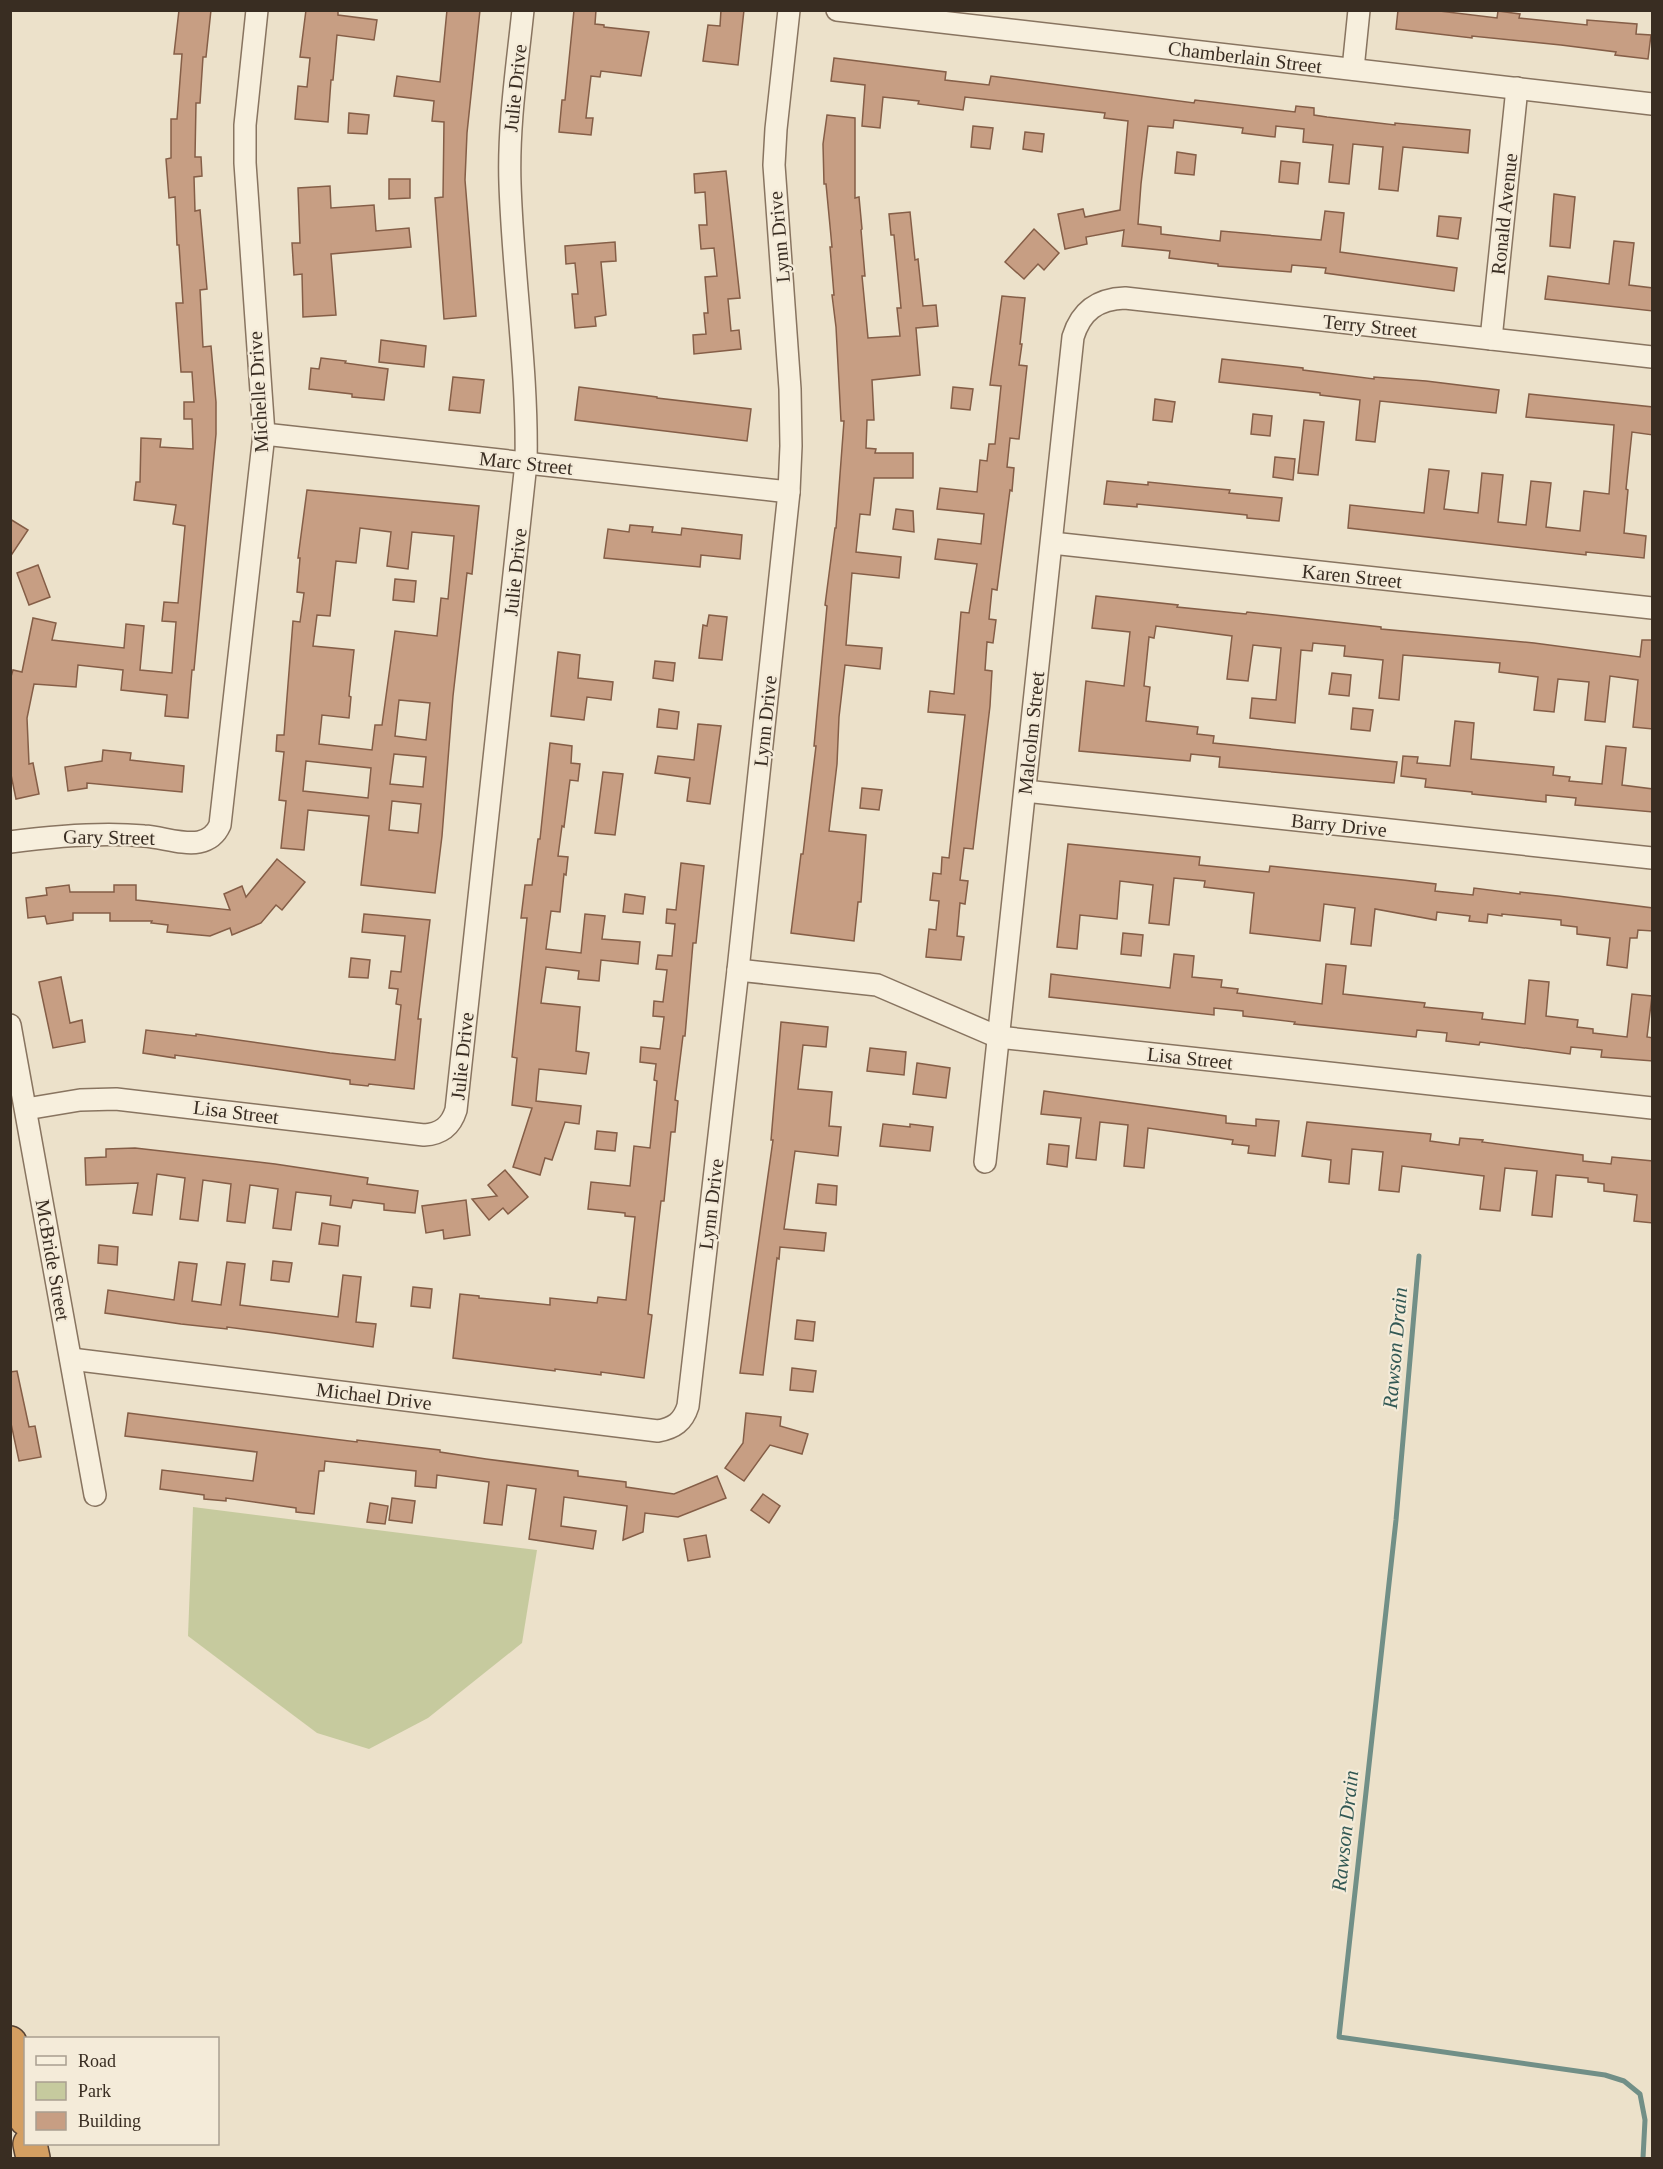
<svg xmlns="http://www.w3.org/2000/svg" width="1663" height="2169" viewBox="0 0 1663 2169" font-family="Georgia,serif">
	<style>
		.green { fill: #c6ca9e }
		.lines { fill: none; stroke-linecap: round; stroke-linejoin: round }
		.stream { stroke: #718f87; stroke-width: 5 }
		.building { fill: #c79e83; stroke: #855e47; stroke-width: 1.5; fill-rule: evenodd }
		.street-casing { stroke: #887460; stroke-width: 24 }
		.highway-casing { stroke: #564233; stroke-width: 36 }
		.street { stroke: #f7efdd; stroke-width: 21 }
		.highway { stroke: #d49f62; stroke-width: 33 }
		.labels { text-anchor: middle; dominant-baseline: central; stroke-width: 4.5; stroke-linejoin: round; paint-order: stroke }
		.street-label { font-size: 20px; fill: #392d22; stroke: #f4ebd9 }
		.water-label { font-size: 21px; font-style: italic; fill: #325854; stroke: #f4ebd9 }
	</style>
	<rect width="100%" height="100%" fill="#ece1ca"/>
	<polygon class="green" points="193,1507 537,1550 522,1643 428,1718 369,1749 317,1733 188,1636"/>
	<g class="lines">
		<polyline class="stream" points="1419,1256 1396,1520 1339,2037 1605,2075 1624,2081 1640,2094 1645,2120 1643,2158"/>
	</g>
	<g class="building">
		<polygon points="179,10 211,10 206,57 203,57 200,103 196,103 195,157 201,157 202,176 194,177 195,211 200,210 207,289 200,290 203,347 211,346 216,402 216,434 194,670 192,670 188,718 165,716 167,695 121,690 123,670 78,665 76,687 34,684 27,718 29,764 33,763 39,794 16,799 10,770 10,680 13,670 22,672 33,618 56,623 52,640 124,648 126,624 144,626 140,670 172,673 176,622 162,621 164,602 178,603 185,526 173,524 176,505 134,500 136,482 140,482 141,438 161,439 160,447 193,449 192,419 184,419 184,402 194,402 192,372 181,372 176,303 183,303 179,245 177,245 175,197 169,198 166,159 171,158 171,119 177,119 182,54 174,54"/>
		<polygon points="306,10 338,10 338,15 377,20 374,40 337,35 333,80 331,80 328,122 295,119 298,86 307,87 310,58 300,57"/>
		<polygon points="447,10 480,10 467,133 465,180 476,316 444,319 435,198 443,197 444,122 432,121 434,101 394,96 397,76 440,82"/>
		<polygon points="574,10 596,10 595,24 604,25 604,27 649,32 641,76 601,71 600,77 591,76 586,118 593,118 591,135 559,132 562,100 565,100"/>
		<polygon points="721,10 744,10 738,65 703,61 708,25 720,26"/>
		<polygon points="1398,10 1431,10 1497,18 1498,11 1520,14 1519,18 1587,25 1587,20 1637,24 1636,34 1651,35 1648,59 1615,55 1616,52 1561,45 1472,36 1472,38 1396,29"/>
		<polygon points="834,58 946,72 945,80 989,85 991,76 1194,103 1195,100 1295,112 1296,106 1314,108 1314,115 1327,117 1395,125 1395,123 1470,130 1468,153 1403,147 1398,191 1379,189 1383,147 1353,144 1349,184 1329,182 1333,145 1303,142 1304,129 1276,126 1275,137 1242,133 1243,128 1174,120 1173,128 1148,126 1141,184 1138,224 1161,227 1161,234 1220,241 1221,231 1321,240 1325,211 1344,213 1340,252 1457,268 1454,291 1325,273 1326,268 1292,265 1291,272 1218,266 1218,264 1169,258 1170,251 1122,246 1124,230 1086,237 1087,244 1065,249 1058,214 1083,209 1085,217 1120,210 1128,121 1104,118 1105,113 965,97 963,110 918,104 919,101 883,97 880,128 862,126 865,85 831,81"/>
		<polygon points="349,113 369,115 367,134 348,133"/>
		<polygon points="827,115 855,118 855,198 859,197 862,229 861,230 865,276 862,276 868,338 900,336 897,308 901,308 894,235 891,235 889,214 910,212 915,260 918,259 923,306 936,305 938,326 916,328 920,375 872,380 874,420 867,420 866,448 876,449 875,453 913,453 913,478 874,478 870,515 860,514 856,552 901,557 899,578 852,573 846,645 882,648 880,669 845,665 839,717 837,764 829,831 866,835 861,902 858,902 854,941 791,933 801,854 803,854 816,746 814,746 827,606 825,605 835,528 836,528 844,421 841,421 836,327 832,295 834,295 830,247 832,247 826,184 824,184 823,144"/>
		<polygon points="973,126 993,128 990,149 971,147"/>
		<polygon points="1025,132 1044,134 1042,152 1023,149"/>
		<polygon points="1177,152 1196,155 1194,175 1175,173"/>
		<polygon points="1281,161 1300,163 1298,184 1279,182"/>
		<polygon points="726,171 740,298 728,299 731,331 739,330 741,349 694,354 693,335 706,334 704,313 708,313 705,277 717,276 714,248 701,249 699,225 707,225 705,192 695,193 694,174"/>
		<polygon points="389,179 410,179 410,198 389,199"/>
		<polygon points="330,186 331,208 374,205 376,231 409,228 411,247 331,254 336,315 303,317 302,274 294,275 292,243 300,243 298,188"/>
		<polygon points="1554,194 1575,197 1570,248 1550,246"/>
		<polygon points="1439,216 1461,218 1458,239 1437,236"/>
		<polygon points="1034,229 1059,253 1044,270 1038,264 1024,279 1005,262"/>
		<polygon points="1614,241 1634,243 1629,285 1653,288 1653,311 1545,299 1548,276 1609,284"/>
		<polygon points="615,242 616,261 601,262 606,315 595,317 596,326 575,328 572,294 578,294 575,263 566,264 565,246"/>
		<polygon points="1002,296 1025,298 1020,344 1022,344 1019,365 1027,366 1019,439 1010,438 1007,467 1014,468 1012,491 1010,490 997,590 992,589 989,619 996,620 993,643 987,642 985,670 992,671 990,706 973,849 964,848 960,880 968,881 965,904 960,903 957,936 964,937 961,960 926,957 929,929 936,930 939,901 930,900 933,873 941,874 942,857 949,858 965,715 928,712 930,691 954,694 961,612 969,613 977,564 935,559 938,539 981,544 984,514 937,509 940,488 977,492 980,460 987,461 989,444 995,444 1001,386 990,385"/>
		<polygon points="381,340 426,346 424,367 379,362"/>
		<polygon points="321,358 346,361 345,363 388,369 384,400 352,397 352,394 309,389 311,368 319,369"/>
		<polygon points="1222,359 1303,368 1303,370 1374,379 1374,377 1426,381 1499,390 1496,413 1380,401 1375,442 1356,440 1360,400 1320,395 1320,393 1219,382"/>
		<polygon points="453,377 484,380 480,413 449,410"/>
		<polygon points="579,387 657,397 657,398 751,409 747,441 575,420"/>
		<polygon points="953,387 973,389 970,410 951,408"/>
		<polygon points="1529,394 1653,407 1653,435 1632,432 1626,489 1628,490 1624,533 1646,536 1644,558 1586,552 1586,555 1348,528 1350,505 1424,513 1429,469 1449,471 1444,509 1478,513 1482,473 1503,475 1498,522 1526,525 1531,481 1551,483 1546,527 1580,531 1584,491 1609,494 1614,425 1526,417"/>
		<polygon points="1155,399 1175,402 1172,422 1153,420"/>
		<polygon points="1253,414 1272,416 1270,436 1251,434"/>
		<polygon points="1304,420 1324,422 1318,475 1298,473"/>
		<polygon points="1275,457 1295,459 1293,480 1273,477"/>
		<polygon points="1107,481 1148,485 1148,482 1197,487 1230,490 1229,493 1282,498 1279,521 1247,518 1247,515 1178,508 1137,504 1137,507 1104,504"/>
		<path d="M307,490L479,506L472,574L467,573L453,696L442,836L435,893L361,885L369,816L308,810L304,850L281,848L286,801L279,800L284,752L276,751L277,735H284L293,621L300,622L304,593L297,592L300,558H298ZM360,528L391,532L387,566L408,569L412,532L454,536L448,599L441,598L437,636L395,631L382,725H375L372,750L319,744L322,715L349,718L351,697L349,696L354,650L313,646L317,615L330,616L336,561L356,563ZM399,700L430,703L426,740L395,736ZM394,754L426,757L423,787L390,784ZM306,761L371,768L368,798L303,791ZM392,801L421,804L418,833L389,830Z"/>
		<polygon points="896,509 913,511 914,532 893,529"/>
		<polygon points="10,519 28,530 10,557"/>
		<polygon points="630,525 653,527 652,532 681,535 682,528 742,535 740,559 701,555 700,567 604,558 608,529 629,532"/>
		<polygon points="38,565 50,597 29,605 17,573"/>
		<polygon points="395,579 416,581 414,602 393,600"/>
		<polygon points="1096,596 1178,605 1177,607 1246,614 1247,612 1381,627 1381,629 1534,643 1640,657 1642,640 1653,640 1653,729 1633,727 1638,680 1610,676 1605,722 1585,720 1589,682 1558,679 1554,712 1534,710 1538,677 1499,672 1500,663 1403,655 1399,700 1379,698 1383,660 1344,656 1345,646 1313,643 1312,651 1301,650 1295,723 1250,718 1252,698 1276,700 1281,648 1253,645 1248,681 1227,679 1232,636 1156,626 1154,638 1149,637 1144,686 1150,687 1146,721 1198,727 1197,734 1214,736 1213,743 1397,762 1394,783 1219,767 1220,757 1191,754 1190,761 1079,751 1086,681 1124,686 1130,632 1092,628"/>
		<polygon points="709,615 727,617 722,660 699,658 703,625 707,626"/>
		<polygon points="558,652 580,655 578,678 613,682 611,700 587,697 584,720 551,716"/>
		<polygon points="655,661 675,663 673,681 653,678"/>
		<polygon points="1332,673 1351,675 1349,696 1329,694"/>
		<polygon points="1353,708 1373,710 1370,731 1351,729"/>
		<polygon points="659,709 679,712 677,729 657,727"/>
		<polygon points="1455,721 1474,723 1471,759 1554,767 1553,775 1570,777 1569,781 1602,784 1606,746 1626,748 1622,785 1653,789 1653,812 1575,805 1576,798 1546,795 1546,802 1472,794 1472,792 1425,787 1426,779 1401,776 1403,756 1418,757 1417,763 1450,766"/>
		<polygon points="698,724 721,726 710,804 687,801 690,778 655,773 658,756 694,760"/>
		<polygon points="550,743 572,746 571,763 580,764 578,781 570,780 564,827 562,826 558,856 568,857 566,875 564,874 560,912 551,911 546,949 581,953 585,914 605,916 602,939 640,942 638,964 601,960 599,981 578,979 579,971 546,967 541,1003 580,1007 576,1051 589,1053 586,1074 539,1069 536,1101 581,1106 579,1124 565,1122 552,1160 545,1158 540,1175 513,1167 532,1108 512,1105 517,1058 512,1057 527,918 521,918 525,885 532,885 538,839 540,839"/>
		<polygon points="103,750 131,753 130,760 184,766 182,792 87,783 87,788 68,791 65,767 102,761"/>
		<polygon points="603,772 623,774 615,835 595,833"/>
		<polygon points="862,788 882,790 879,810 860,808"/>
		<polygon points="1068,844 1200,857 1199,865 1269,872 1270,866 1403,880 1436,884 1435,891 1473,895 1474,888 1520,894 1520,892 1558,896 1653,908 1653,931 1638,930 1637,938 1630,938 1627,968 1607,965 1610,938 1577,934 1577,927 1561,925 1561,920 1502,914 1502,916 1488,914 1487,923 1469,921 1470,916 1437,912 1436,920 1375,909 1371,946 1351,944 1355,908 1324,904 1320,941 1250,933 1254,893 1204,887 1205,881 1174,878 1169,925 1149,923 1153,885 1120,881 1117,919 1080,915 1077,949 1057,947"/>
		<polygon points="277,859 305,882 282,910 276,905 261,923 232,935 230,928 210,936 167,932 168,925 151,923 152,921 110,921 110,913 73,913 73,920 47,924 45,916 28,918 26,898 47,895 46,888 69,885 70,892 114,892 114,885 136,885 136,900 230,910 224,894 242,886 246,897"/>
		<polygon points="681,863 704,866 696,943 693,943 685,1036 683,1036 675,1100 678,1101 675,1132 671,1132 664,1201 661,1201 648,1314 652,1315 644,1378 601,1372 601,1375 555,1369 555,1371 453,1358 460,1294 479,1296 479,1298 550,1305 550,1298 597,1303 598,1297 626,1300 635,1217 625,1216 625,1213 588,1209 591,1182 630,1186 634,1146 650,1148 657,1081 654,1080 656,1064 640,1062 641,1047 660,1049 664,1017 653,1016 654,1001 663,1002 667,970 656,969 658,955 672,956 675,924 666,923 667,909 676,910"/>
		<polygon points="625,894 645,897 643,914 623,912"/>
		<polygon points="364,914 430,920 418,1019 421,1019 414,1089 369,1084 368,1086 350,1084 350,1080 282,1070 175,1055 175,1058 143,1053 146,1030 196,1036 196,1034 330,1053 395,1060 401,1005 396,1004 398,989 389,988 391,971 401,972 405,936 362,932"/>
		<polygon points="1123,933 1143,935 1141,956 1121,954"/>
		<polygon points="1174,954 1194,956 1192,977 1222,980 1221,987 1238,989 1237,993 1322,1004 1326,964 1346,966 1343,994 1425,1003 1424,1007 1483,1013 1482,1019 1525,1024 1529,980 1549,982 1546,1016 1578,1020 1577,1027 1593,1029 1593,1033 1627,1037 1632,994 1652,996 1647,1037 1653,1038 1653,1061 1601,1057 1602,1050 1571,1047 1570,1054 1480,1042 1479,1045 1446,1041 1447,1033 1417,1030 1416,1037 1294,1024 1295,1022 1243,1016 1243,1011 1214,1008 1214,1015 1049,997 1051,974 1170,988"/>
		<polygon points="351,958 370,960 368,978 349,977"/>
		<polygon points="61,977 70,1023 82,1020 85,1042 53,1048 39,982"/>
		<polygon points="781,1022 828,1027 826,1047 803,1045 798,1089 832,1092 829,1126 841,1127 838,1156 795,1151 784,1229 826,1233 824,1251 780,1247 779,1259 777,1258 763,1375 740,1373 773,1140 771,1140"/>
		<polygon points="870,1048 906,1052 904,1075 867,1071"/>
		<polygon points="917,1063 950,1068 946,1098 913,1094"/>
		<polygon points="1044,1091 1226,1116 1226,1123 1256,1126 1256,1119 1279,1121 1275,1156 1248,1153 1249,1146 1232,1144 1233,1140 1148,1128 1144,1168 1124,1166 1128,1125 1100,1122 1096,1160 1076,1158 1081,1118 1041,1114"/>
		<polygon points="1307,1122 1431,1134 1430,1141 1459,1145 1460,1138 1483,1140 1482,1142 1583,1155 1583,1161 1611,1164 1612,1157 1653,1161 1653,1223 1634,1221 1637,1195 1604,1191 1604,1184 1588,1182 1588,1178 1556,1175 1552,1217 1532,1215 1537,1171 1505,1168 1500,1211 1480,1209 1484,1176 1402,1166 1399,1192 1379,1190 1383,1152 1352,1149 1349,1184 1329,1182 1331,1160 1302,1156"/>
		<polygon points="883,1124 910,1127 910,1124 933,1127 930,1151 880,1146"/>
		<polygon points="597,1131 617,1133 615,1151 595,1149"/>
		<polygon points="1049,1144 1069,1146 1067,1167 1047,1164"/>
		<polygon points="135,1148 275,1164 368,1178 367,1184 418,1191 415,1213 384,1210 384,1204 353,1200 351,1208 330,1205 331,1196 296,1192 291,1230 273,1228 278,1189 250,1185 245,1223 227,1221 231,1184 203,1180 198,1221 180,1219 185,1178 157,1174 152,1215 133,1213 138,1183 86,1185 85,1158 106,1157 106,1149"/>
		<polygon points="505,1170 528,1197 508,1214 503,1208 489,1220 472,1199 497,1196 488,1185"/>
		<polygon points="818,1184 837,1186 836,1205 816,1203"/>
		<polygon points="466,1200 470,1235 444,1239 443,1230 426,1233 422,1206"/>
		<polygon points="322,1223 340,1226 338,1246 319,1244"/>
		<polygon points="99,1245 118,1247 117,1265 98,1263"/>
		<polygon points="273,1261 292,1263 289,1282 271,1280"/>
		<polygon points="179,1262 197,1264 192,1301 221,1305 227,1262 245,1264 240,1305 338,1317 343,1275 361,1277 356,1322 376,1324 373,1347 274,1333 227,1327 227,1329 181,1324 105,1313 108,1290 174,1300"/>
		<polygon points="413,1287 432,1289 430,1308 411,1306"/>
		<polygon points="797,1320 815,1322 813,1341 795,1339"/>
		<polygon points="792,1368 816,1371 813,1392 790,1390"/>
		<polygon points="17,1371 29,1427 35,1426 41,1457 19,1461 10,1419 10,1372"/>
		<polygon points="128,1413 357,1442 357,1440 440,1450 440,1452 486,1459 578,1471 578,1476 626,1482 626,1487 674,1494 717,1476 726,1498 678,1517 645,1513 643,1532 623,1540 627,1506 564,1497 561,1526 596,1531 593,1549 529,1539 536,1489 507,1485 502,1525 484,1523 489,1482 437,1475 436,1488 415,1486 416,1471 325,1461 324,1471 319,1471 314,1514 296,1512 296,1508 226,1498 226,1501 204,1499 204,1495 160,1489 162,1470 253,1481 257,1452 125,1436"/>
		<polygon points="746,1413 781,1417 780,1426 808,1434 802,1454 770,1445 744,1481 725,1468 743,1443"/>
		<polygon points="763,1494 780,1506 769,1523 751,1510"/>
		<polygon points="392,1498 415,1501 412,1523 389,1520"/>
		<polygon points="370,1503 388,1506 385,1524 367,1522"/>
		<polygon points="706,1535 710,1557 688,1561 684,1539"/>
	</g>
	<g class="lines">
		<g class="street-casing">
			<g id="street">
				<polyline points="837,10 1652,104"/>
				<polyline points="1353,69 1359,10"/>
				<polyline points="1491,339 1517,88"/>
				<polyline points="264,434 789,492"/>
				<polyline points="1052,543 1652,608"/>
				<polyline points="1025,791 1652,858"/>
				<path d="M10,842C55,836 100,832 144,836C161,837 183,845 199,842C209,840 216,834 220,825L264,434L245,163V125L257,10"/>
				<polyline points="738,970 877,985 998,1037 1652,1108"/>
				<polyline points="10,1025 95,1495"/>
				<path d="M26,1109L80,1100L116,1099L424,1135C441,1134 451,1126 456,1110L526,463C528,370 513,277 510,184C508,126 517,68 523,10"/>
				<path d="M985,1162L1073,337C1081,311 1097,299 1125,298L1652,357"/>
				<path d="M71,1359L658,1431C674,1428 683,1422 688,1406L738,970L789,492L791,446L790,389L774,165L776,129L789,10"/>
			</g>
		</g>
		<g class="highway-casing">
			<g id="highway">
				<polyline points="10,2043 26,2119"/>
				<polyline points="30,2144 33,2158"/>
			</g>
		</g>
		<use href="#street" class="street"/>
		<use href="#highway" class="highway"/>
	</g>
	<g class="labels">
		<g class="street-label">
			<text transform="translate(1245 57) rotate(7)">Chamberlain Street</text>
			<text transform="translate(515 88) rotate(-84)">Julie Drive</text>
			<text transform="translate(1504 214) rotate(-84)">Ronald Avenue</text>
			<text transform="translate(779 237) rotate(-95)">Lynn Drive</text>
			<text transform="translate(1370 326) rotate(6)">Terry Street</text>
			<text transform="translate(258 392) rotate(-93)">Michelle Drive</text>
			<text transform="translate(526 463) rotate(6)">Marc Street</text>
			<text transform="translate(515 572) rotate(-84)">Julie Drive</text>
			<text transform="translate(1352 576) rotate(6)">Karen Street</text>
			<text transform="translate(765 721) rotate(-84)">Lynn Drive</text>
			<text transform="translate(1031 733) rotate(-84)">Malcolm Street</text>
			<text transform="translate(1339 825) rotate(6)">Barry Drive</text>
			<text transform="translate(109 837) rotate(1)">Gary Street</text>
			<text transform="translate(462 1056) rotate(-84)">Julie Drive</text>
			<text transform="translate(1190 1058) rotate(6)">Lisa Street</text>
			<text transform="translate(236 1112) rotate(7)">Lisa Street</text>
			<text transform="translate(711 1204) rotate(-83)">Lynn Drive</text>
			<text transform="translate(53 1260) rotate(80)">McBride Street</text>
			<text transform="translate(374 1396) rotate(7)">Michael Drive</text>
		</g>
		<g class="water-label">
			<text transform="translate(1395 1348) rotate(-85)">Rawson Drain</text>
			<text transform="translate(1345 1831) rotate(-84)">Rawson Drain</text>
		</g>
	</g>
	<rect width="1663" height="2169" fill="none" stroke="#392d22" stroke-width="24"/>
	<rect x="24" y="2037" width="195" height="108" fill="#f4ebd9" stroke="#a99f90" stroke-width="1.5"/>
	<rect x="36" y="2056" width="30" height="9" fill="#f7efdd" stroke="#a99f90" stroke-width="1.5"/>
	<text x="78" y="2067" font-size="18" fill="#392d22">Road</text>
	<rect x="36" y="2082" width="30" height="18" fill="#c6ca9e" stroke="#a99f90" stroke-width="1.5"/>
	<text x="78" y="2097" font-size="18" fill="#392d22">Park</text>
	<rect x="36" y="2112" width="30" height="18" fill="#c79e83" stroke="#a99f90" stroke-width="1.5"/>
	<text x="78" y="2127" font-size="18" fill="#392d22">Building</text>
</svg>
